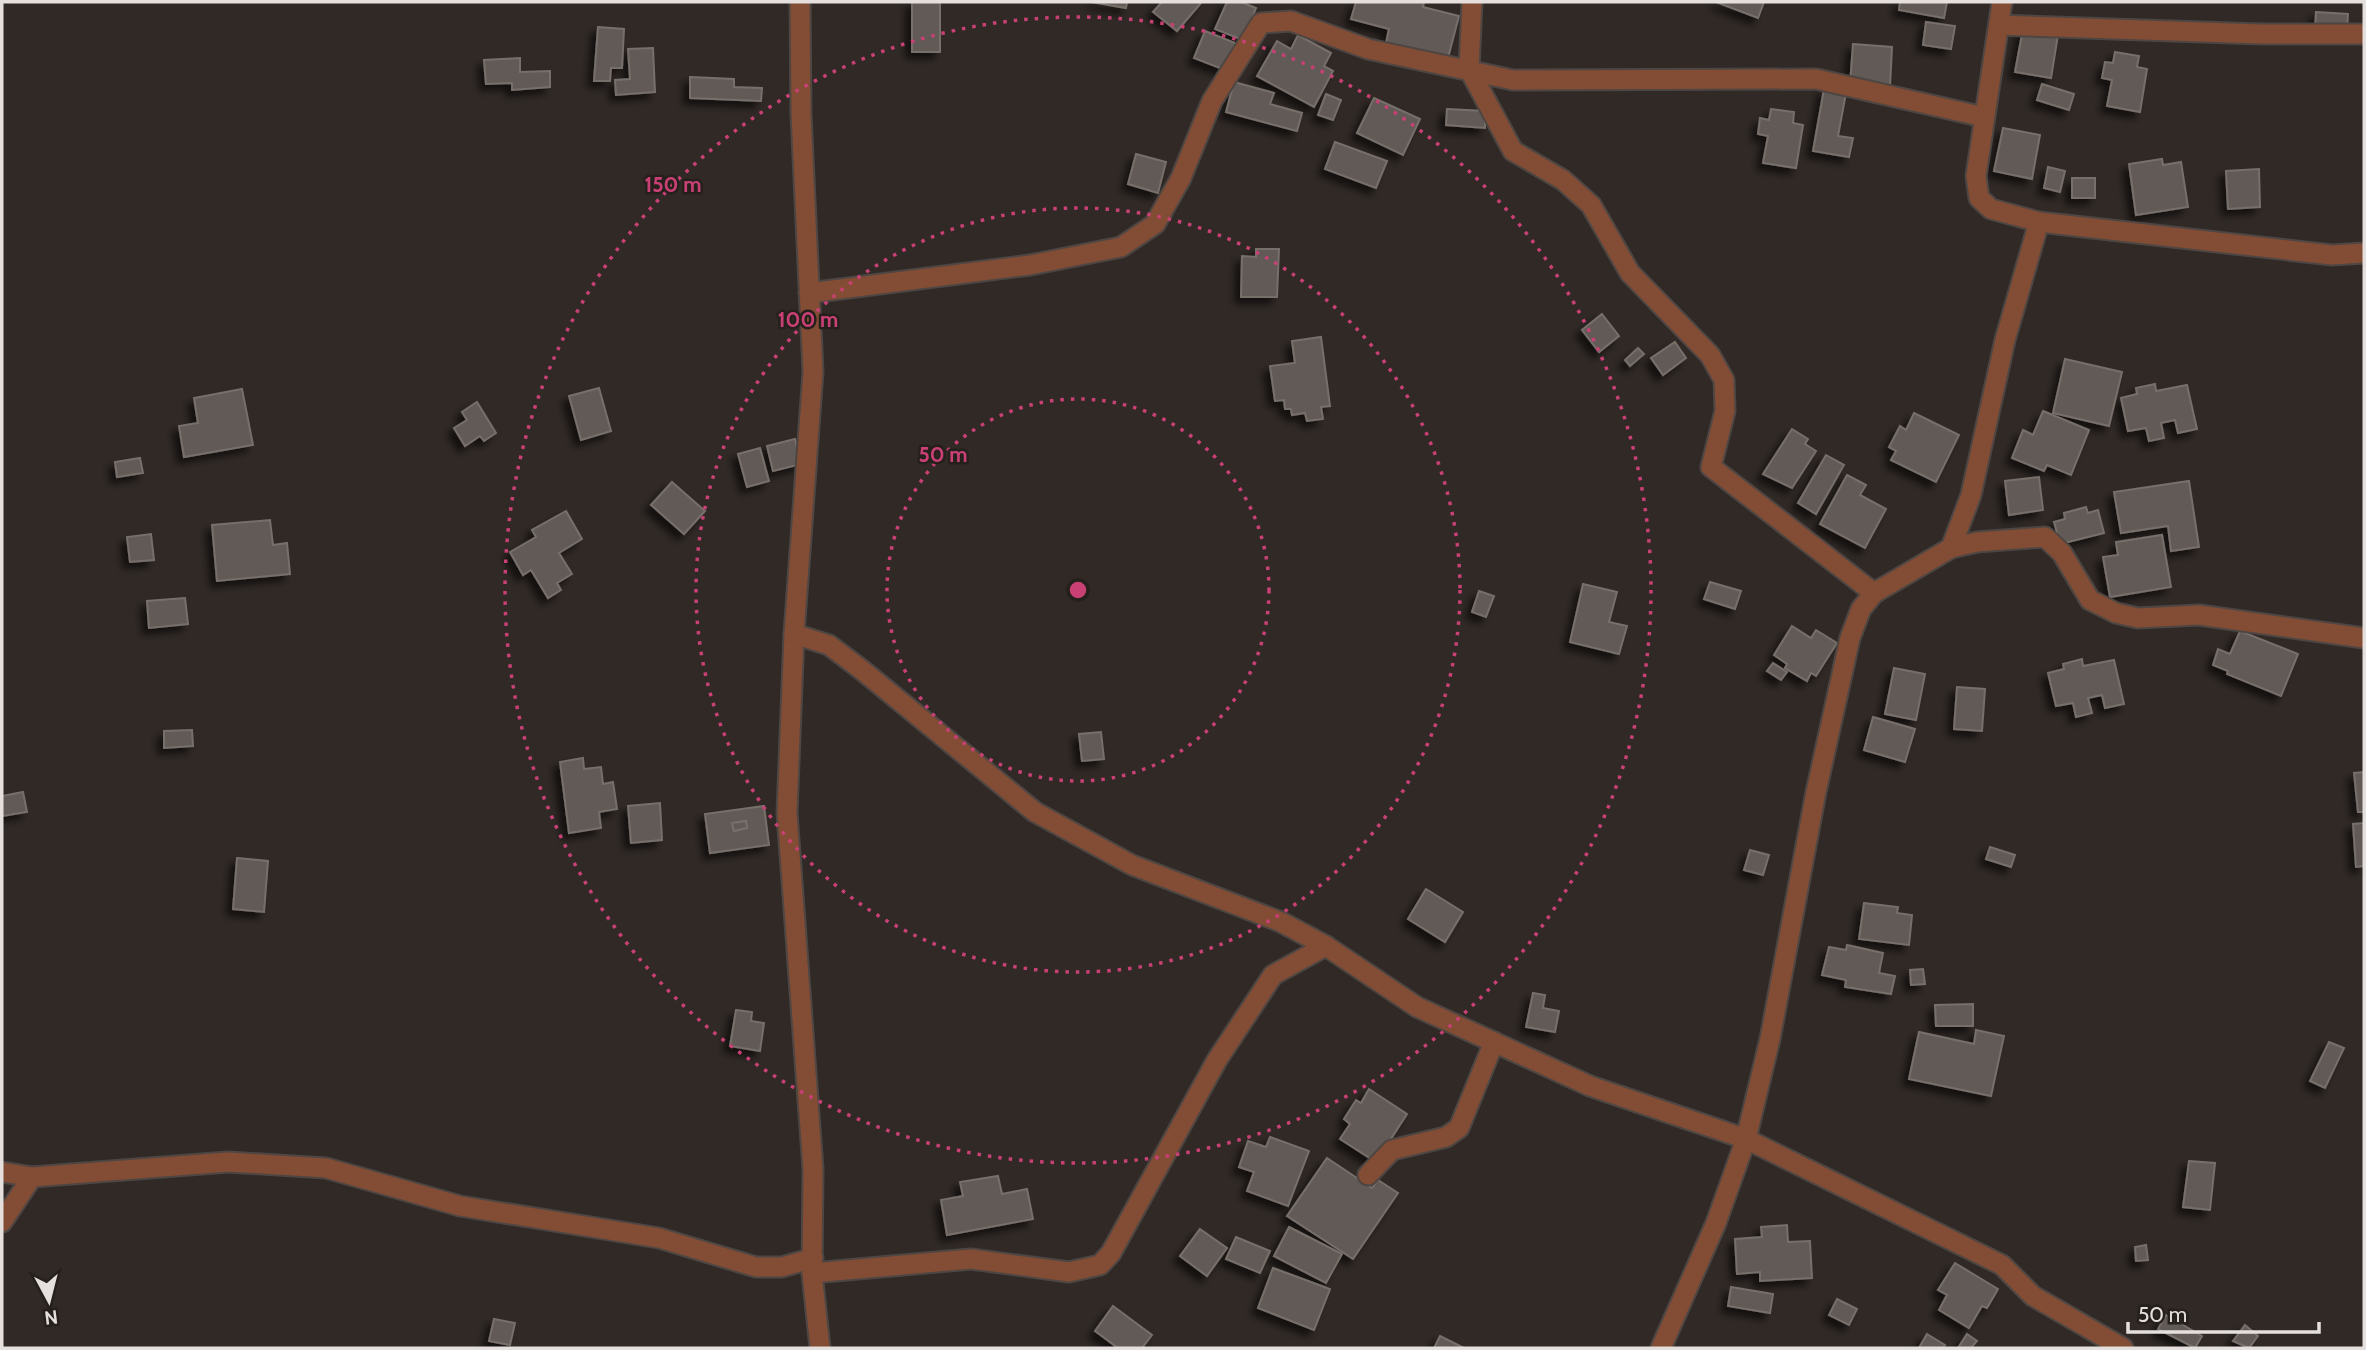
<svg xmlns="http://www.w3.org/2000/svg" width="2366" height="1350" viewBox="0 0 2366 1350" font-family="Cabin,sans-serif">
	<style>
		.building { fill: #625a57; stroke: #776f6b; stroke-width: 2; fill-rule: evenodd; filter: url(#shadow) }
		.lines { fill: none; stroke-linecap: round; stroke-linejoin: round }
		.minor-casing { stroke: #4d4643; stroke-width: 23 }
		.minor { stroke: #834c34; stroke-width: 19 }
		.ring { fill: none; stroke: #c94075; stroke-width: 3.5; stroke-dasharray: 3.5 7 }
		.centre { fill: #c94075; stroke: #26201d; stroke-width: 3.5 }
		.ring-label { font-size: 21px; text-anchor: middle; font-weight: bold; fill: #c94075; stroke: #26201d; stroke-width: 5; stroke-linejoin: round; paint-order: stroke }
	</style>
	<defs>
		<filter id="shadow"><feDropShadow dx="-6" dy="6" stdDeviation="3.5" flood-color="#0009"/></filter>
	</defs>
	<rect width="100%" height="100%" fill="#302926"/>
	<g class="building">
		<rect x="912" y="2" width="28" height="50"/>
		<polygon points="1091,2 1127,2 1126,8"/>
		<polygon points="1162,2 1200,2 1201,3 1177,31 1153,12"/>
		<polygon points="1227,2 1241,2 1256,8 1243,40 1215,29"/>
		<polygon points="1356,2 1424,2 1423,7 1459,16 1448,58 1386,43 1389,29 1351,19"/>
		<polygon points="1716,2 1764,2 1758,18"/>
		<polygon points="1900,2 1947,2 1944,18 1899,10"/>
		<polygon points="2316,12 2348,14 2347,30 2315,29"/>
		<polygon points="1926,22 1955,26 1951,49 1923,45"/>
		<polygon points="598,27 624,29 622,68 611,68 610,81 594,81"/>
		<polygon points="2023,29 2058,35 2051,78 2015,72"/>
		<polygon points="1205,31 1235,43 1225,70 1194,58"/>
		<polygon points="1298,35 1331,53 1324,66 1333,71 1314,107 1257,76 1277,41 1291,49"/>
		<polygon points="1853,44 1892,47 1890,87 1850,85"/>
		<polygon points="653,48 655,92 616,95 615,80 630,79 628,49"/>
		<polygon points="2115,52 2139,56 2137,67 2147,69 2140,112 2107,106 2112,80 2102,78 2105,62 2113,63"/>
		<polygon points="520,58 520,72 550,71 550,87 512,90 512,83 486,84 484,60"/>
		<polygon points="690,77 734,79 734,87 762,88 761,101 690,98"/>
		<polygon points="1234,82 1274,93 1270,104 1302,113 1297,131 1226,112"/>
		<polygon points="2042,84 2074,94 2069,110 2037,100"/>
		<polygon points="1824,89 1846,93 1838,136 1853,138 1849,157 1813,151"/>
		<polygon points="1326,94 1341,100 1333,120 1318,115"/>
		<polygon points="1374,98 1420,119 1403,155 1357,133"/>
		<polygon points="1447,109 1485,111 1485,128 1446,125"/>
		<polygon points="1771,109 1794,112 1793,123 1803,125 1796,168 1763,163 1768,136 1758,134 1760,118 1769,120"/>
		<polygon points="2003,128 2040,135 2032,179 1994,171"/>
		<polygon points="1335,142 1387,161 1376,188 1325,169"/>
		<polygon points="1136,154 1166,162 1158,193 1128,184"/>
		<polygon points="2162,159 2163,165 2181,162 2188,207 2136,215 2129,164"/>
		<polygon points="2048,167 2065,171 2060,192 2044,188"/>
		<polygon points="2259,169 2260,207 2228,209 2226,171"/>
		<rect x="2072" y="178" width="23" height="20"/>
		<polygon points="1256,249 1279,249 1277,297 1241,297 1242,256 1256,257"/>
		<polygon points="1602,314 1619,336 1599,352 1582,330"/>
		<polygon points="1321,337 1330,406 1321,407 1323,419 1307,421 1305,413 1292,415 1291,409 1285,409 1284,400 1275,401 1270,366 1295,363 1292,341"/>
		<polygon points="1675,342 1686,358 1663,375 1651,358"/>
		<polygon points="1638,348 1644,354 1630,366 1625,360"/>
		<polygon points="2065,359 2122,372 2109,426 2053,413"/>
		<polygon points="2155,384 2156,391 2187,385 2197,429 2178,433 2175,420 2161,423 2164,438 2149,441 2146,428 2128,431 2121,398 2137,394 2136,388"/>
		<polygon points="599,388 611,431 581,440 569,396"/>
		<polygon points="242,389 253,445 184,457 179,426 198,423 194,398"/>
		<polygon points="477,402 496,433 484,441 480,436 465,446 454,428 467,420 462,412"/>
		<polygon points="2043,411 2089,430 2071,475 2047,465 2044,471 2012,458 2023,430 2033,435"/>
		<polygon points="1914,413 1959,435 1936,482 1891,460 1896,451 1889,447 1900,426 1906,430"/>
		<polygon points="1792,429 1808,439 1805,444 1816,451 1792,488 1763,474"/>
		<polygon points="795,439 801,464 773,471 767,446"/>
		<polygon points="760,448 769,481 747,487 738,454"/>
		<polygon points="1826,455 1844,465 1816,514 1798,503"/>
		<polygon points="140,458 143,473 117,477 115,462"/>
		<polygon points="1847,475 1866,485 1860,495 1886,509 1865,548 1820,524"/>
		<polygon points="2039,477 2043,510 2009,515 2005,481"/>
		<polygon points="2189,481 2199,547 2171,551 2168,526 2121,533 2114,492"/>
		<polygon points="672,482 705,511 684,534 651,505"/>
		<polygon points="2086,507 2088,513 2098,510 2104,533 2060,544 2054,522 2065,519 2064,513"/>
		<polygon points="566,511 582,539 559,553 572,574 557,583 561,590 548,598 531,570 523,575 510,552 536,537 532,530"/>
		<polygon points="270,520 273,545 287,543 290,574 217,581 212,525"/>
		<polygon points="151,534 154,560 130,562 127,537"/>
		<polygon points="2162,535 2171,587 2110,597 2103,557 2118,555 2116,542"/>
		<polygon points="1710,582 1741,591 1735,609 1704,599"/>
		<polygon points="1583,584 1617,592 1609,622 1627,626 1619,654 1570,642"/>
		<polygon points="1479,591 1494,596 1486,617 1472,612"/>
		<polygon points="185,598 188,624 149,628 147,601"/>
		<polygon points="1792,626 1811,638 1816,630 1837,643 1816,676 1811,673 1807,681 1785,668 1787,664 1774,655"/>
		<polygon points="2240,631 2298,654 2281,696 2227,674 2228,671 2213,665 2218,649 2230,654"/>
		<polygon points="2082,659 2083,666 2114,660 2124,704 2105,708 2102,695 2088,698 2092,713 2076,717 2073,703 2056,706 2048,673 2064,669 2063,664"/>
		<polygon points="1773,663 1787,672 1781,680 1767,671"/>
		<polygon points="1894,668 1925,674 1916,720 1885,714"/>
		<polygon points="1957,687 1985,689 1982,731 1954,729"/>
		<polygon points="1873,717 1915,729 1905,762 1864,750"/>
		<polygon points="192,730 193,746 164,748 164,731"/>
		<polygon points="1101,732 1104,759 1082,761 1079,734"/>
		<polygon points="583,758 584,769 601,767 603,784 613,782 617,809 599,812 601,828 569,833 560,762"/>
		<polygon points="2364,772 2364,812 2358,812 2354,773"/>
		<polygon points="23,792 27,812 2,816 2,796"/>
		<polygon points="660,803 662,840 631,843 628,806"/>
		<path d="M764,806L769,845L710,853L705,814ZM746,821L747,828L734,831L732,823Z"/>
		<polygon points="746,821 747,828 734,831 732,823"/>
		<polygon points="2364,823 2364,866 2356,867 2353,824"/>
		<polygon points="1990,847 2015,855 2011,867 1986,859"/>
		<polygon points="1750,850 1769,855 1763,875 1744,870"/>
		<polygon points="237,858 268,861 264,912 233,909"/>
		<polygon points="1426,889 1463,912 1445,942 1408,919"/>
		<polygon points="1864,903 1898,907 1897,913 1912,915 1909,945 1859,939"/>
		<polygon points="1847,945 1883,953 1879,973 1895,976 1891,994 1845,987 1846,980 1822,975 1829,947 1846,950"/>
		<polygon points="1923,969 1925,984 1911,985 1910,970"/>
		<polygon points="1533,993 1545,995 1543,1008 1559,1011 1555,1032 1526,1027"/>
		<polygon points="1973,1004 1973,1026 1936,1026 1935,1005"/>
		<polygon points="736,1010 752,1012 751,1021 764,1023 760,1051 730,1046"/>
		<polygon points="1976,1030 2004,1036 1991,1096 1909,1079 1919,1032 1974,1044"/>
		<polygon points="2329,1042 2344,1048 2325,1088 2310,1081"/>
		<polygon points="1369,1089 1407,1114 1376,1162 1340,1139 1350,1124 1344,1119 1356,1100 1361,1103"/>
		<polygon points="1270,1137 1309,1151 1288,1206 1247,1191 1254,1172 1239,1167 1248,1141 1266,1147"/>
		<polygon points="1327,1158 1372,1188 1378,1180 1398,1193 1353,1259 1287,1216"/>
		<polygon points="2189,1161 2215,1163 2210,1210 2183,1207"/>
		<polygon points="998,1176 1002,1194 1027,1189 1033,1219 947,1235 941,1200 963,1196 960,1182"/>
		<polygon points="1787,1225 1788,1242 1810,1241 1812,1278 1760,1281 1760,1272 1737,1274 1735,1239 1762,1237 1761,1227"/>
		<polygon points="1289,1227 1342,1254 1326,1283 1274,1256"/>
		<polygon points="1200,1229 1227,1248 1207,1276 1180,1256"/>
		<polygon points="1236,1237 1270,1251 1260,1273 1226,1259"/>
		<polygon points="2146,1245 2148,1260 2136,1261 2135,1247"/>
		<polygon points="1955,1263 1998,1289 1987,1308 1982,1306 1969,1328 1939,1310 1947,1295 1938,1290"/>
		<polygon points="1273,1268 1330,1289 1314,1330 1258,1308"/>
		<polygon points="1731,1287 1773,1294 1770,1313 1728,1306"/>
		<polygon points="1837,1299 1857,1309 1849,1325 1829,1315"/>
		<polygon points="1113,1306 1152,1335 1142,1348 1118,1348 1095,1331"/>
		<polygon points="2166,1315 2202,1336 2195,1348 2158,1329"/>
		<polygon points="494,1319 515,1323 510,1345 489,1341"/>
		<polygon points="2245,1325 2258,1336 2249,1348 2233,1341"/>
		<polygon points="1927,1334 1945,1345 1943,1348 1919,1348"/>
		<polygon points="1967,1334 1977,1341 1971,1348 1958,1348"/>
		<polygon points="1440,1336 1464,1348 1434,1348"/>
	</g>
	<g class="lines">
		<g class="minor-casing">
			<g id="minor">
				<polyline points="800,2 801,114 813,372 794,634 787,813 813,1169 812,1273 820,1348"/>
				<polyline points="1472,2 1469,69 1513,151 1563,180 1591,205 1630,273 1710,355 1724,380 1725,411 1711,467 1874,593"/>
				<polyline points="2002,2 1976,176 1979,198 1991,209 2039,222 2332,255 2364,253"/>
				<polyline points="1999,25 2261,34 2364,34"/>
				<polyline points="809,293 1030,265 1121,247 1155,224 1181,178 1212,101 1261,23 1291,21 1368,49 1513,80 1816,79 1984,117"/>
				<polyline points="1951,548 1971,495 2005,340 2039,222"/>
				<polyline points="794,634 829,645 862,670 1035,812 1132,865 1281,922 1326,946 1417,1007 1590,1086 1746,1139 2002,1265 2033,1296 2123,1348"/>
				<polyline points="2,1172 32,1177 228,1162 326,1168 460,1206 659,1238 756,1267 782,1267 813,1258"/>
				<polyline points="1368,1175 1392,1150 1446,1137 1459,1128 1494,1042"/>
				<polyline points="2,1222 32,1177"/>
				<polyline points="812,1273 971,1259 1069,1272 1100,1265 1111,1253 1217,1060 1273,975 1326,946"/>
				<polyline points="1661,1348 1716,1223 1746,1139 1770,1039 1816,792 1850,638 1861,609 1874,593 1951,548 1977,542 2045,537 2062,553 2090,600 2116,613 2138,618 2199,615 2364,638"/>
			</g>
		</g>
		<use href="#minor" class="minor"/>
	</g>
	<g class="ring">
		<circle cx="1078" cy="590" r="191"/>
		<circle cx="1078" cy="590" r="382"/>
		<circle cx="1078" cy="590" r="573"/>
	</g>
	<circle cx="1078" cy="590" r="10" class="centre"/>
	<g class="ring-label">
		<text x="673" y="192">150 m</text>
		<text x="808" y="327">100 m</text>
		<text x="943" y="462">50 m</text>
	</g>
	<rect width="2366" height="1350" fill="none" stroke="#e5e0de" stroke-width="7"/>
	<g transform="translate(49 1301) rotate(173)" stroke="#26201d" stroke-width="5" paint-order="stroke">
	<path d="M0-5L12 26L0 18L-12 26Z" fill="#e5e0de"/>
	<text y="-10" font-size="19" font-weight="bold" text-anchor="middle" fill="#e5e0de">N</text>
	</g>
	<path d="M2128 1322v10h191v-10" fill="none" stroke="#e5e0de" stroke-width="3.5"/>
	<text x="2138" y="1322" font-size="21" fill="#e5e0de" stroke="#26201d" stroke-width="5" paint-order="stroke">50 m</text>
</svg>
